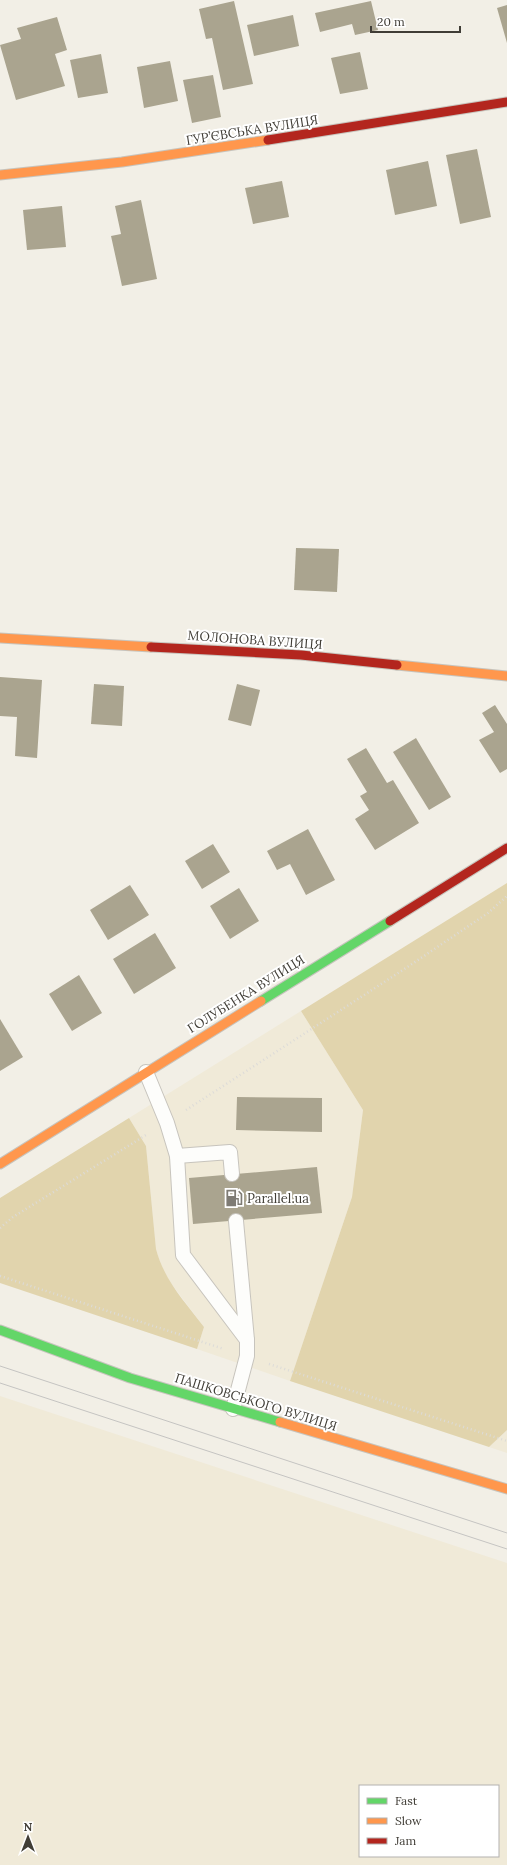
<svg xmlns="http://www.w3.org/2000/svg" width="507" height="1865" viewBox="0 0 507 1865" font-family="Lora,serif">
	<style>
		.built { fill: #f0ead8; fill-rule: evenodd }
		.green { fill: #e1d4ad }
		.building { fill: #aaa48f }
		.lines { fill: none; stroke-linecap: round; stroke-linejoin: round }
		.lane-casing { stroke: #c7c4bd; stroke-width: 16 }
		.fast-casing { stroke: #c7c4bd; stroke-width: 11 }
		.slow-casing { stroke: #c7c4bd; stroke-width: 11 }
		.jam-casing { stroke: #c7c4bd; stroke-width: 11 }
		.path { stroke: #dcdbd8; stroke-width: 2.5; stroke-dasharray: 1 3; stroke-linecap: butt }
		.lane { stroke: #fdfdfb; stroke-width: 14 }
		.fast { stroke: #63d668; stroke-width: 9 }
		.slow { stroke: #ff974d; stroke-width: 9 }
		.jam { stroke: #b3261e; stroke-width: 9 }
		.tram { stroke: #c5c4c2; stroke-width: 1 }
		.labels { text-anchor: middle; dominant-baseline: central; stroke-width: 4; stroke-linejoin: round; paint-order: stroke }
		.street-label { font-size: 13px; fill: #403d36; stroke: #fff }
		.poi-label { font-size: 13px; fill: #403d36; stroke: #fff; text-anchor: start }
	</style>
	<rect width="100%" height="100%" fill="#f2efe6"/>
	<g class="built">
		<polygon points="301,1011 363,1110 352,1197 290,1381 197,1349 204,1327 167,1278 160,1264 156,1249 146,1146 129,1118"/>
		<path d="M0,1396L507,1563V1865H0ZM360,1786H498V1856H360Z"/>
		<polygon points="507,1430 507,1453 489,1447"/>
	</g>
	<g class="green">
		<polygon points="507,883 507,1430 489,1447 290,1381 352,1197 363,1110 301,1011"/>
		<path d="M129,1118L146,1146L156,1249C164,1280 185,1302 204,1327L197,1349L0,1283V1198Z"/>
	</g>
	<g class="building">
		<polygon points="234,1 253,84 223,90 212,38 206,39 199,9"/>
		<polygon points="371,1 378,30 355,35 352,24 320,32 315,13"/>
		<polygon points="507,5 507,43 497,8"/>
		<polygon points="293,15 299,46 254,56 247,25"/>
		<polygon points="57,17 67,50 55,54 65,86 16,100 0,45 21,39 17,28"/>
		<polygon points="360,52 368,89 340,94 331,58"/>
		<polygon points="101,54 108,93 78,98 70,60"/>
		<polygon points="170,61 178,101 144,108 137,67"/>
		<polygon points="213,75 221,117 192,123 183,80"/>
		<polygon points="477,149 491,217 460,224 446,155"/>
		<polygon points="428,161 437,206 395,215 386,170"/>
		<polygon points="282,181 289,217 253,224 245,188"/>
		<polygon points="141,200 157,279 122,286 111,236 121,234 115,206"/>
		<polygon points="62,206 66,247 27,250 23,210"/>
		<polygon points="296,548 339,549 337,592 294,590"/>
		<polygon points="0,677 42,680 37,758 15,756 17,717 0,716"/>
		<polygon points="94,684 124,686 122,726 91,724"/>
		<polygon points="237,684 260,690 251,726 228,720"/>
		<polygon points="495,705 507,724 507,769 500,773 479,740 494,732 482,713"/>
		<polygon points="416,738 451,797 429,810 393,752"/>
		<polygon points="366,748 387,783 393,780 419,823 375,850 355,819 369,810 360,796 367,792 347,759"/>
		<polygon points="308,829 335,880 306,895 290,864 277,870 267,851"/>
		<polygon points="213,844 230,872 202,889 185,861"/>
		<polygon points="130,885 149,915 108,940 90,910"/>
		<polygon points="239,888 259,921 230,939 210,906"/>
		<polygon points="155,933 176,968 134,994 113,959"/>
		<polygon points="79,975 102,1013 72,1031 49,994"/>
		<polygon points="0,1019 23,1057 0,1071"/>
		<polygon points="237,1097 322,1098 322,1132 236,1130"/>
		<polygon points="317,1167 322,1213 193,1224 189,1178"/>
	</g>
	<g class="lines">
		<g class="lane-casing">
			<g id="lane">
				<polyline points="146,1072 167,1123 177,1156 183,1255 247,1340"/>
				<polyline points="177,1156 230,1152 232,1174"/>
				<polyline points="233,1409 247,1356 247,1340 236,1221"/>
			</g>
		</g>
		<g class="fast-casing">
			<g id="fast">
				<polyline points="261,1001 390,921"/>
				<polyline points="0,1330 130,1378 280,1422"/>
			</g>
		</g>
		<g class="slow-casing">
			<g id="slow">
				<polyline points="0,175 122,162 268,140"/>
				<polyline points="0,638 151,647"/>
				<polyline points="397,665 507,676"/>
				<polyline points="0,1164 261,1001"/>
				<polyline points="280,1422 507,1489"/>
			</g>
		</g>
		<g class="jam-casing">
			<g id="jam">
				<polyline points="268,140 507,102"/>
				<polyline points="151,647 301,655 397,665"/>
				<polyline points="390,921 507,848"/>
			</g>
		</g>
		<g class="path">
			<polyline points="186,1110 409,966 488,913 507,896"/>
			<polyline points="0,1228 13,1217 146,1135"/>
			<polyline points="0,1276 224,1349"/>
			<polyline points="269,1364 507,1441"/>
		</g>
		<use href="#lane" class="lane"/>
		<use href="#fast" class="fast"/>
		<use href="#slow" class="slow"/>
		<use href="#jam" class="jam"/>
		<g class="tram">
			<polyline points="0,1366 507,1533"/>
			<polyline points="0,1383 507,1549"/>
		</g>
	</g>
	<defs>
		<g id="fuel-bare" transform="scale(1.38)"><path d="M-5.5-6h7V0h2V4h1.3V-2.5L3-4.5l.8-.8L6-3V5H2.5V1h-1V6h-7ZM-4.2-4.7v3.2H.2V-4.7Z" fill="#7e7b74" stroke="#fff" stroke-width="2.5" paint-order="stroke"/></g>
	</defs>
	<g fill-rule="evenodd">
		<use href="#fuel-bare" x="234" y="1198"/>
	</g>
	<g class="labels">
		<g class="street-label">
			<text transform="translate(252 130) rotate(-9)">ГУР’ЄВСЬКА ВУЛИЦЯ</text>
			<text transform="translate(255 640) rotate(4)">МОЛОНОВА ВУЛИЦЯ</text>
			<text transform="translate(246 994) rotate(-32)">ГОЛУБЕНКА ВУЛИЦЯ</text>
			<text transform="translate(256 1402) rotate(17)">ПАШКОВСЬКОГО ВУЛИЦЯ</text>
		</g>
		<g class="poi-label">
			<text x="247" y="1198">Parallel.ua</text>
		</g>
	</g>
	<rect x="359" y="1785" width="140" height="72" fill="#ffffff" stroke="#b3b1af"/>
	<rect x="367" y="1798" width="20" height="6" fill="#63d668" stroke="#b3b1af"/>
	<text x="395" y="1805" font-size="12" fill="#403d36">Fast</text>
	<rect x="367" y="1818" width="20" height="6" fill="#ff974d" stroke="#b3b1af"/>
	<text x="395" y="1825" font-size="12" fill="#403d36">Slow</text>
	<rect x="367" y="1838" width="20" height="6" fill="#b3261e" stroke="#b3b1af"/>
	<text x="395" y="1845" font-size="12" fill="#403d36">Jam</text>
	<g transform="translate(28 1837)" stroke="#ffffff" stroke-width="3" paint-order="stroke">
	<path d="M0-3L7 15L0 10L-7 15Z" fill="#403d36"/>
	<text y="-6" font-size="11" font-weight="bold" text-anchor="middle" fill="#403d36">N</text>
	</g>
	<path d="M371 26v6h89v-6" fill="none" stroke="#403d36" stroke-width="2"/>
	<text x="377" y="26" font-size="12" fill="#403d36" stroke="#ffffff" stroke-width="3" paint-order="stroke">20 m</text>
</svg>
